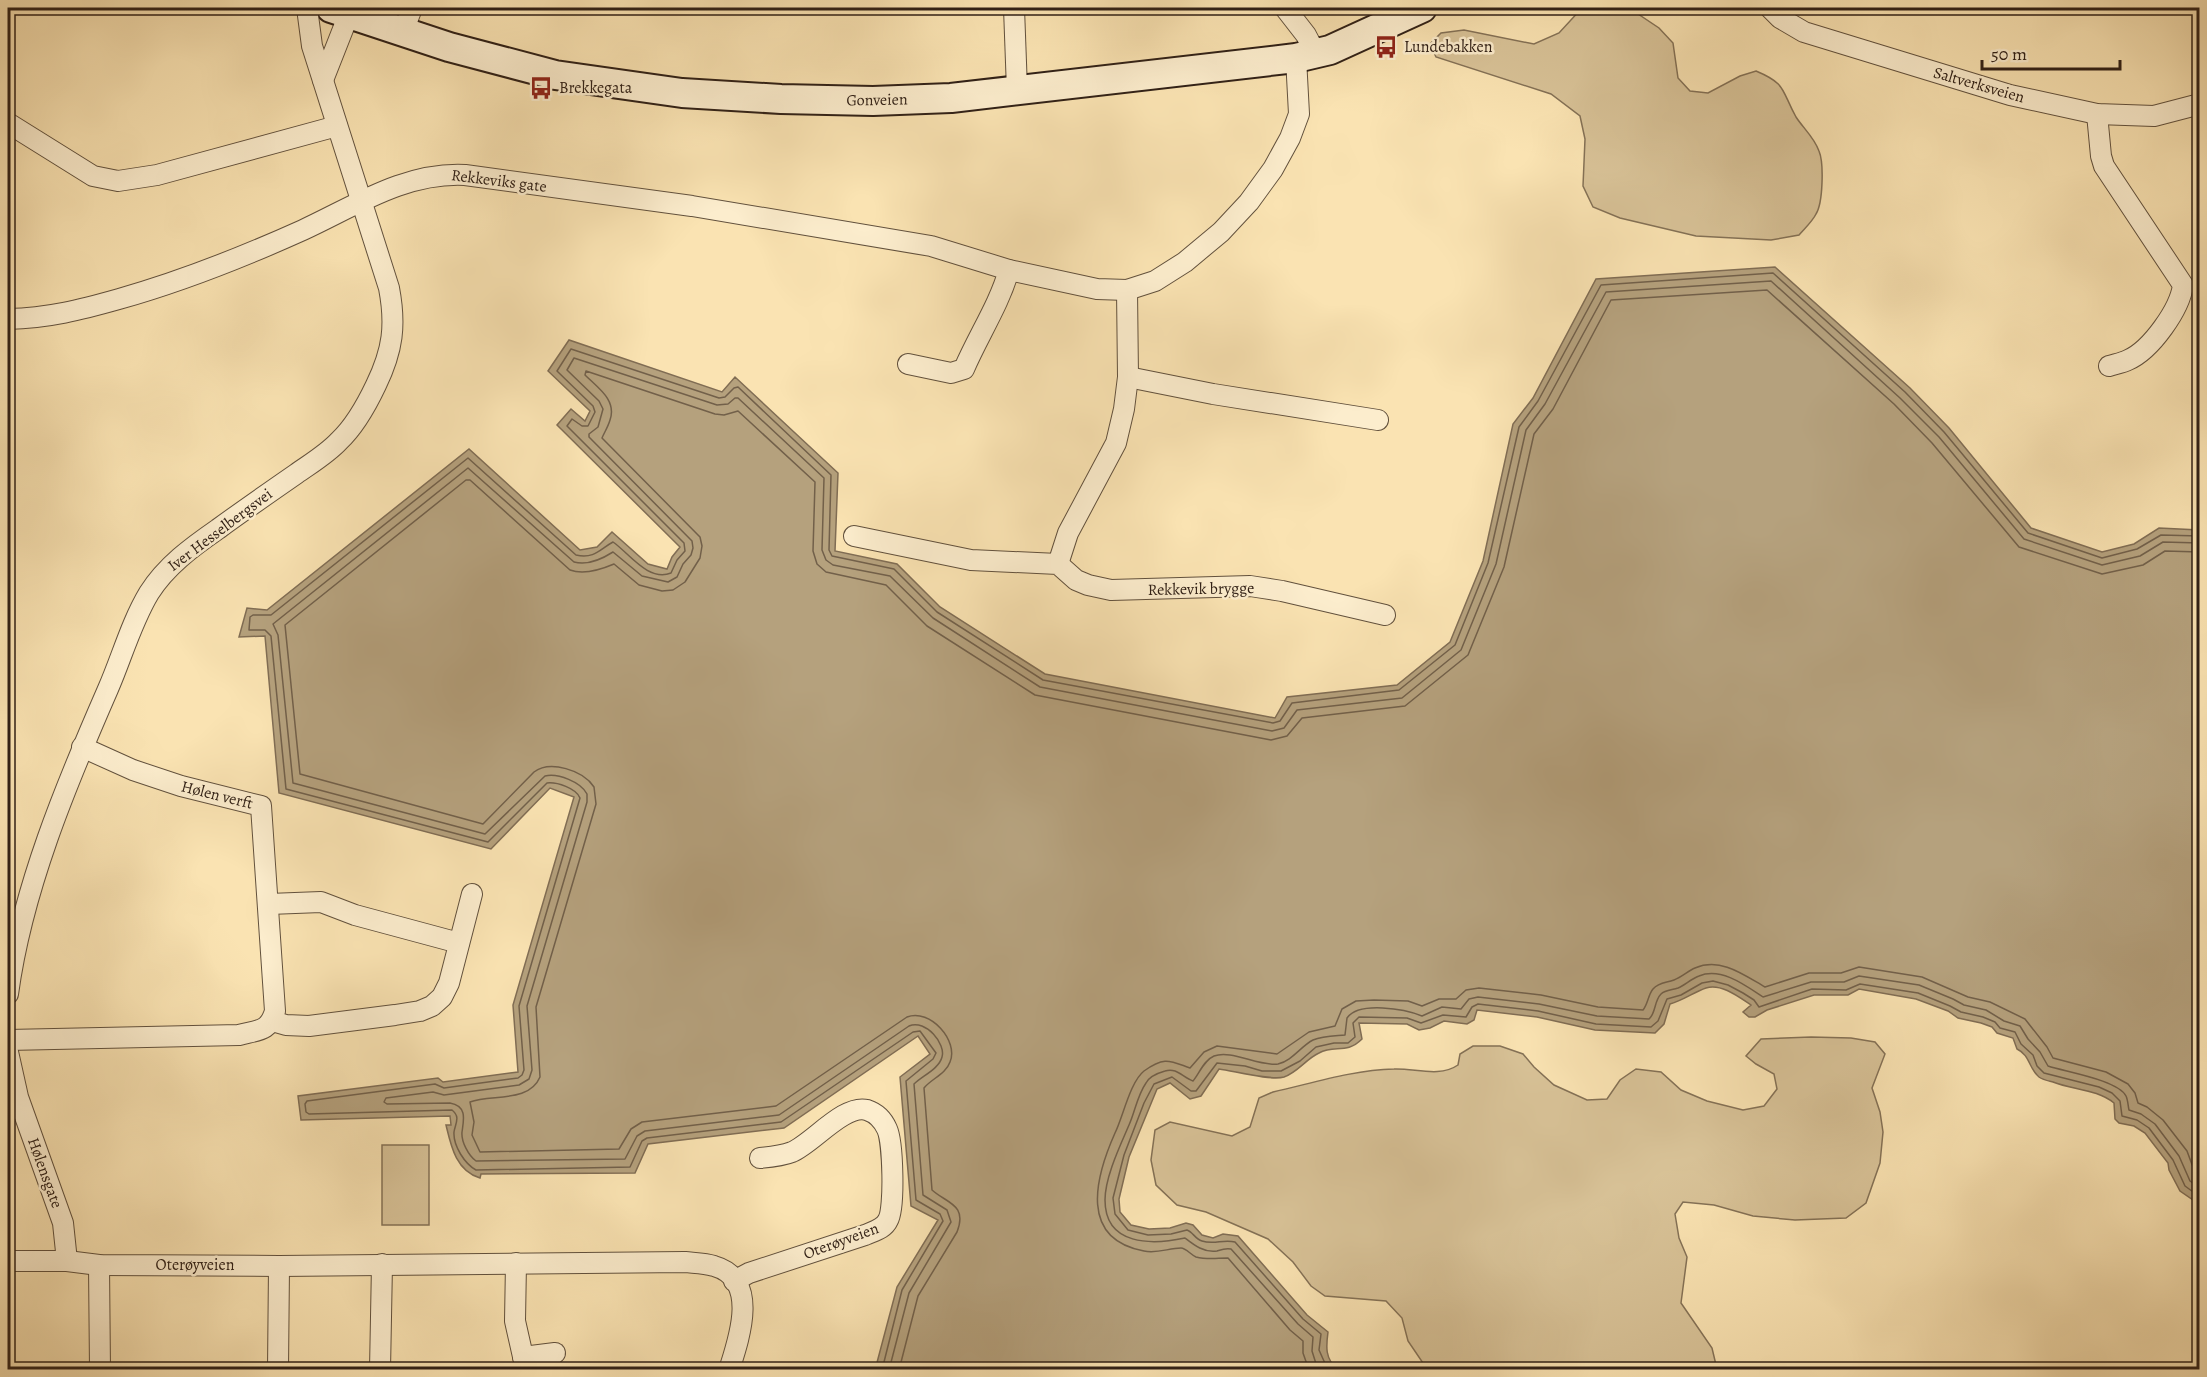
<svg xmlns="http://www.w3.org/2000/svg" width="2207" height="1377" viewBox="0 0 2207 1377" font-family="Alegreya,serif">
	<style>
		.green { fill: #d8c297; stroke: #847156; stroke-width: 1.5 }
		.water { fill: #b5a17d; stroke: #806d54; stroke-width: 1.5 }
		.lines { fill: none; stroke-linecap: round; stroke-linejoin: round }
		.shore { stroke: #72604a; stroke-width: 1.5 }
		.street-casing { stroke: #62513d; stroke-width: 22 }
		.secondary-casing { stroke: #302016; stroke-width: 32 }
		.street { stroke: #fcedcd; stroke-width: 20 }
		.secondary { stroke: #fcedcd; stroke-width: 28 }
		.labels { text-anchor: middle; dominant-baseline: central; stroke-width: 5; stroke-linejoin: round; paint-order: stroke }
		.poi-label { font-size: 16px; fill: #302016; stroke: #fcedcd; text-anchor: start }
		.street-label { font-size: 16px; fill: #302016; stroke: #fcedcd }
	</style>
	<rect width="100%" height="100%" fill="#fae3b2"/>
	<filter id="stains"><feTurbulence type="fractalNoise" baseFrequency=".00333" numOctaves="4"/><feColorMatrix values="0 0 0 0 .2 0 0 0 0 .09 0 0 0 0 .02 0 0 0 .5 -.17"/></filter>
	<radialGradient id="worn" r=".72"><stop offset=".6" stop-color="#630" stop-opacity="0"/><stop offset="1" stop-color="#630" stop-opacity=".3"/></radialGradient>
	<g class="green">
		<path d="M1582,8H1629L1659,28L1673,43L1678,78L1690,91L1708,93L1740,76L1756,71C1787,84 1781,90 1796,117C1803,128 1814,137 1819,151C1824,163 1823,203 1816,214C1812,222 1805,228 1799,235L1771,240L1696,236L1620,218L1593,207L1583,186L1585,139L1580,116L1551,94L1436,57L1430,44L1441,33L1464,30L1534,44L1559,33Z"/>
		<path d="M1811,1037L1851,1038L1875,1042L1885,1054L1872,1088L1880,1112L1883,1132L1880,1163L1866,1203L1846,1218L1795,1220L1753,1216L1714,1205L1683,1202L1675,1214L1679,1238L1687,1257L1681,1303L1712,1348L1717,1369H1427L1408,1341L1402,1318L1386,1301L1325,1296L1311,1286L1293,1262L1268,1239L1206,1212L1177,1205L1156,1185L1151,1160L1155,1130L1170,1122L1232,1136L1250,1127L1259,1098L1273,1092C1313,1083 1353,1070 1394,1069C1415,1068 1439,1078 1458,1065L1460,1054L1473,1046H1500L1523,1054L1534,1067L1554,1085L1587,1100L1607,1099L1620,1080L1636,1069L1661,1072L1681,1090L1707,1101L1743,1110L1764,1106L1777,1089L1774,1074L1756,1064L1746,1056L1761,1039Z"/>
		<rect x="382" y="1145" width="47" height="80"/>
	</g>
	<path class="water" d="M1775,267L1910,388L1949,428L2031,528L2102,552L2134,544L2159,528L2199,530V1204L2180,1191L2169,1170L2168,1163L2145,1133L2134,1126L2119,1123L2115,1119L2114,1103C2097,1089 2073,1090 2053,1082C2049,1081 2043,1080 2039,1077C2029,1069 2030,1055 2017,1049L2013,1038L1997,1033L1992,1027L1981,1023L1958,1018L1948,1011L1916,999L1859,989L1848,995H1814L1767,1010L1755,1017H1749L1743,1012L1751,1005C1739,997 1721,983 1706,988C1694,992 1684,1000 1670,1004L1664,1024L1655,1033L1595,1030L1537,1017L1477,1010L1474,1020L1467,1024L1444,1021L1430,1028L1419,1030L1407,1024L1359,1023L1362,1039C1346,1055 1335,1044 1319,1053C1306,1059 1298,1072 1284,1077C1271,1081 1234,1071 1219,1069L1201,1096L1190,1099L1170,1083L1157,1089L1129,1157L1119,1199L1120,1212L1131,1225L1149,1229L1170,1228L1186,1223L1193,1225L1202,1235L1213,1238L1223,1234L1238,1236L1307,1315L1328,1332C1326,1347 1325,1358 1337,1369L875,1370L897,1287L938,1220L911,1206L900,1077L930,1054L918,1036L784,1128L648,1144L635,1173L481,1174L480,1178C456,1171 451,1146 446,1125H451L450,1116L301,1120L298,1096L438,1078L443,1082L518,1072L513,1005L574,797L550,788L491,849L279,793L265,636L239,637L247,608L267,610L469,449L580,550L597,547L612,532L648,564L667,569L672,557L680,547L557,425L571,409L585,421L590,411L548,371L569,340L722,392L735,377L838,473L835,551L897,564L940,607L1045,674L1275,718L1287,697L1397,685L1450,642L1483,561L1513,424L1533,398L1596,279Z"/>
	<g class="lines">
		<g class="shore">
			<path d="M882,1370L902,1290L943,1221L940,1214L916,1200L906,1081L933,1059L936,1053L920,1031L913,1032L781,1122L647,1138L642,1141L630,1167L476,1170C465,1164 453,1146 454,1132C455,1124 461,1117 452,1110L309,1114L306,1112L305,1104L307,1101L435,1084L444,1088L518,1078L522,1075L524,1070L519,1006L580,798C576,788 557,782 547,783L488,842L286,789L271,636L265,630H249L250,617L253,615H271L468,458L576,555C595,559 600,549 613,542C629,553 648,582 671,573L677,560L685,551L684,543L567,426L572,419L582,426H588L595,412L593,406L557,371L571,349L719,398L725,397L734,388L738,387L831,475L829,550L832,556L894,569L937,612L1043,680L1273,723L1280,721L1292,703L1399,690L1455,645L1488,563L1519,427L1538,401L1601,285L1773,273L1905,392L1944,432L2028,533L2102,558L2137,549L2161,535L2200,536"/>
			<path d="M889,1370L909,1293L951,1222L947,1210L923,1195L914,1084C922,1076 939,1069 942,1057C946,1044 926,1019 909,1026L779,1115L645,1131L637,1136L625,1159L476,1161C469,1156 461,1142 462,1132C464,1119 467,1106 450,1103L387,1104L384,1102L386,1098L433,1092L444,1095L519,1085L529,1079L532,1070L527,1006L587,802V794C581,782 558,773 545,776L485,834L293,783L278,635L273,624L468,468L574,562C588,566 602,559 613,552L642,576L668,582L677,577L683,564L691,555L693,548L692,541L589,437V434L598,427L603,409L599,401L567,370L574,358L717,405L728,404L735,398H738L824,478L822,550L826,560L833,565L890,576L933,618L1040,687L1272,731L1284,728L1297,710L1402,698L1461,650L1496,564L1526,430L1545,404L1606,292L1771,281L1900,398L1939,437L2024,539L2102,565L2140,556L2163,542L2200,543"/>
			<path d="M899,1370L918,1296L957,1232C968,1204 946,1203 932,1190L924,1088C931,1079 946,1074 950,1062C959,1041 930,1008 907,1017L776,1106L642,1122L631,1129L619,1149L480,1152L472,1135L474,1122L470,1102C492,1094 529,1103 540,1077L536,1007L596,804L594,787C583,770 550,760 534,772L483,824L300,774L285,625L466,480H470L570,570C584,575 600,570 614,564L639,585L662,591L673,590L685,582L700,558L702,546L700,537L602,438C604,433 608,427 610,420C617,400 598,388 585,375L586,371L715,414L724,415L738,411L815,482L813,551L817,564L826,572L886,585L927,626L1035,695L1271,740L1287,736L1302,718L1405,706L1468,655L1504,567L1534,434L1553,409L1611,300L1767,290L1894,404L1932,443L2019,547L2102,574L2143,565L2165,551L2200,552"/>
			<path d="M1309,1370L1303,1353V1341L1290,1330L1228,1258C1217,1258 1208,1260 1196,1257C1191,1255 1186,1248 1181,1248C1169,1248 1157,1254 1144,1251C1079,1239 1095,1178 1115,1133C1123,1117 1130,1082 1144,1071C1165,1056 1170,1061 1190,1068L1204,1052L1217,1046L1277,1054L1309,1032L1335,1026L1342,1009L1356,1001L1374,1000L1408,1001L1422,1006L1439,999H1456L1466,990L1479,988L1541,995L1598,1007L1643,1010C1648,1004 1648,995 1653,989C1659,982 1666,983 1674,980C1682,977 1688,971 1695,968C1721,957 1744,975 1765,987L1809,973H1841L1859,967L1922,977L1968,997L1990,1002L2025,1019L2047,1047L2053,1058L2106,1072L2128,1084L2135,1093L2138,1103L2147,1107L2163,1120L2187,1151L2194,1170L2200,1177"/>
			<path d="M1318,1370L1312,1351L1313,1337L1298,1324L1231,1249C1225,1248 1223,1249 1217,1251C1204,1253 1194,1245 1185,1238C1152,1245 1105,1246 1105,1200C1105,1177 1120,1146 1129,1125C1135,1112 1137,1096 1146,1083C1149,1077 1158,1073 1165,1071C1177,1067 1183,1078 1193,1081C1199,1074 1204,1060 1214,1056C1231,1049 1259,1067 1278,1064C1292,1061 1301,1046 1313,1040C1323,1036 1335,1036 1345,1035L1347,1018C1359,1001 1405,1009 1422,1016L1442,1007L1461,1009L1469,999L1478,997L1539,1004L1597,1016L1649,1019C1656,1013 1654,1001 1661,994C1665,990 1672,990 1678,988C1685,985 1691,979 1699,976C1721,967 1745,985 1763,997L1811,982H1844L1859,976L1919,985L1953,999L1964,1005L1986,1010L2004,1021L2020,1026L2028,1039L2040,1052L2048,1066C2066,1072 2118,1080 2126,1096C2128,1100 2128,1106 2129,1110L2141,1114L2155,1124L2179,1156L2190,1181L2200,1188"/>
			<path d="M1328,1370L1319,1350L1321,1334L1303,1319L1235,1242C1223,1239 1214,1245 1202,1241C1195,1239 1193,1232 1187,1230L1171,1234L1148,1235L1128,1230L1115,1214L1113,1198L1124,1155L1144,1103L1154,1084L1172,1077L1191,1091H1196L1217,1063L1245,1066L1262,1071H1281L1300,1061L1316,1047L1334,1043H1348L1355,1037L1353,1023L1359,1017L1407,1018L1421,1023L1443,1015L1466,1017L1472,1007L1478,1004L1538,1011L1596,1024L1651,1027L1658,1021L1667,999L1681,995L1702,983L1713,981L1728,985L1743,993L1754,1000L1759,1007L1812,989L1846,990L1860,984L1918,993L1950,1006L1961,1012L1983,1017L1995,1022L2000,1028L2015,1032L2021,1044L2033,1055L2037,1066L2044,1073L2099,1087L2112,1093L2120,1101L2122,1116L2137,1120L2149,1128L2173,1160L2185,1186L2200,1197"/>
		</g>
		<g class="street-casing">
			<g id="street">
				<polyline points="1014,8 1017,90"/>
				<polyline points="1285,8 1306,35 1316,54"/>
				<polyline points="1770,8 1780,18 1804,32 2010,95 2097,114 2154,116 2200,104"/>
				<polyline points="403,32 412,8"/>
				<polyline points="323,80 349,14"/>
				<path d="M2097,114L2101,156L2104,166L2183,285C2180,309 2151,350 2128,360C2122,363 2115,364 2109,366"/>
				<polyline points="8,123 93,176 118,181 157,175 337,126"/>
				<path d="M8,319C49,318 80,310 119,299C183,281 243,257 303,230C355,206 405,172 465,175L692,206L931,246L1009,270L1097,289L1127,290L1155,281L1185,262L1221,232L1249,202L1273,169L1290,138L1299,114L1296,58"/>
				<path d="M908,364L951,373L964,369C978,336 999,305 1009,270"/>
				<polyline points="1128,377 1213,394 1378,420"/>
				<polyline points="854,536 971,560 1058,564 1076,580 1088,585 1111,590 1250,586 1282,591 1385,615"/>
				<polyline points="1058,564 1068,533 1116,443 1124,409 1128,377 1127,290"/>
				<polyline points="269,904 321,902 355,915 459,943"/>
				<path d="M8,994C22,890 66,785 108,689C122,657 131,623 149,593C166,566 192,547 218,529C244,510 270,492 296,474C310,464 327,454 339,441C355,426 367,404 376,385C393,350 396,325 389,288L312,46L307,8"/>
				<polyline points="272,1021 286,1025 309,1026 395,1015 420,1011 432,1006 442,997 449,983 472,894"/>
				<path d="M8,1040L239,1035C258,1030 269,1032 275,1011L261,806L181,786L133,770L82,747"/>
				<polyline points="8,1052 18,1097 63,1223 67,1261"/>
				<path d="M8,1261H67L99,1265L279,1266L685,1262C694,1263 705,1263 714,1266C760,1279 739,1339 729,1370"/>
				<polyline points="516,1263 515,1321 526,1370"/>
				<polyline points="99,1265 100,1370"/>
				<path d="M734,1281L749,1273L865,1235C874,1231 884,1229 888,1220C895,1208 893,1142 887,1129C883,1120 876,1113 867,1110C844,1104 813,1143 792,1152C782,1156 771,1157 760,1158"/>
				<polyline points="523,1357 555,1353"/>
				<polyline points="278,1370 279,1266"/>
				<polyline points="380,1370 382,1264"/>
			</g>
		</g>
		<g class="secondary-casing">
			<polyline id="secondary" points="331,8 449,47 555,75 682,93 781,99 873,101 951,98 1296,58 1330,50 1422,8"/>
		</g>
		<use href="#street" class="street"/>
		<use href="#secondary" class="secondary"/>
	</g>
	<defs>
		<g id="bus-bare" transform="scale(1.8)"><path d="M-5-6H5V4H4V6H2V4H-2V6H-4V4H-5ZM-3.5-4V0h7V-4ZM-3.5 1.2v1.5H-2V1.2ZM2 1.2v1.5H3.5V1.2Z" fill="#8f2418" stroke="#fcedcd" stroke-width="2.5" paint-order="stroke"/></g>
	</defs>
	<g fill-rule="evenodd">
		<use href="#bus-bare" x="1386" y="47"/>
		<use href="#bus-bare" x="541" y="88"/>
	</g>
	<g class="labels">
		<g class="poi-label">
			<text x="1404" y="47">Lundebakken</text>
			<text x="559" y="88">Brekkegata</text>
		</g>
		<g class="street-label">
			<text transform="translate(1979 85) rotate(16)">Saltverksveien</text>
			<text transform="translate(877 100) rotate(-1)">Gonveien</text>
			<text transform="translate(499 181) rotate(7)">Rekkeviks gate</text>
			<text transform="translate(220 530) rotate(-37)">Iver Hesselbergsvei</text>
			<text transform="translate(1201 589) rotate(-1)">Rekkevik brygge</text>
			<text transform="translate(217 795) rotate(14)">Hølen verft</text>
			<text transform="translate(45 1173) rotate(70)">Hølensgate</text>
			<text transform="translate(841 1241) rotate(-20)">Oterøyveien</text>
			<text x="195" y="1265">Oterøyveien</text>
		</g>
	</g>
	<rect width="2207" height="1377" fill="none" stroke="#fae3b2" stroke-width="30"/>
	<rect x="9" y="9" width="2189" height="1359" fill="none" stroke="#302016" stroke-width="3"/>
	<rect x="15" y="15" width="2177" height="1347" fill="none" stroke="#302016" stroke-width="1.5"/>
	<path d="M1982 60v9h138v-9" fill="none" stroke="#302016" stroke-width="3"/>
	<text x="1991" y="60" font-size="18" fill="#302016" stroke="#fcedcd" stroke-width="4.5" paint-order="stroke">50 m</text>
	<rect width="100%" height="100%" filter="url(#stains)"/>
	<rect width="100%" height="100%" fill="url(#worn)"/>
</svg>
